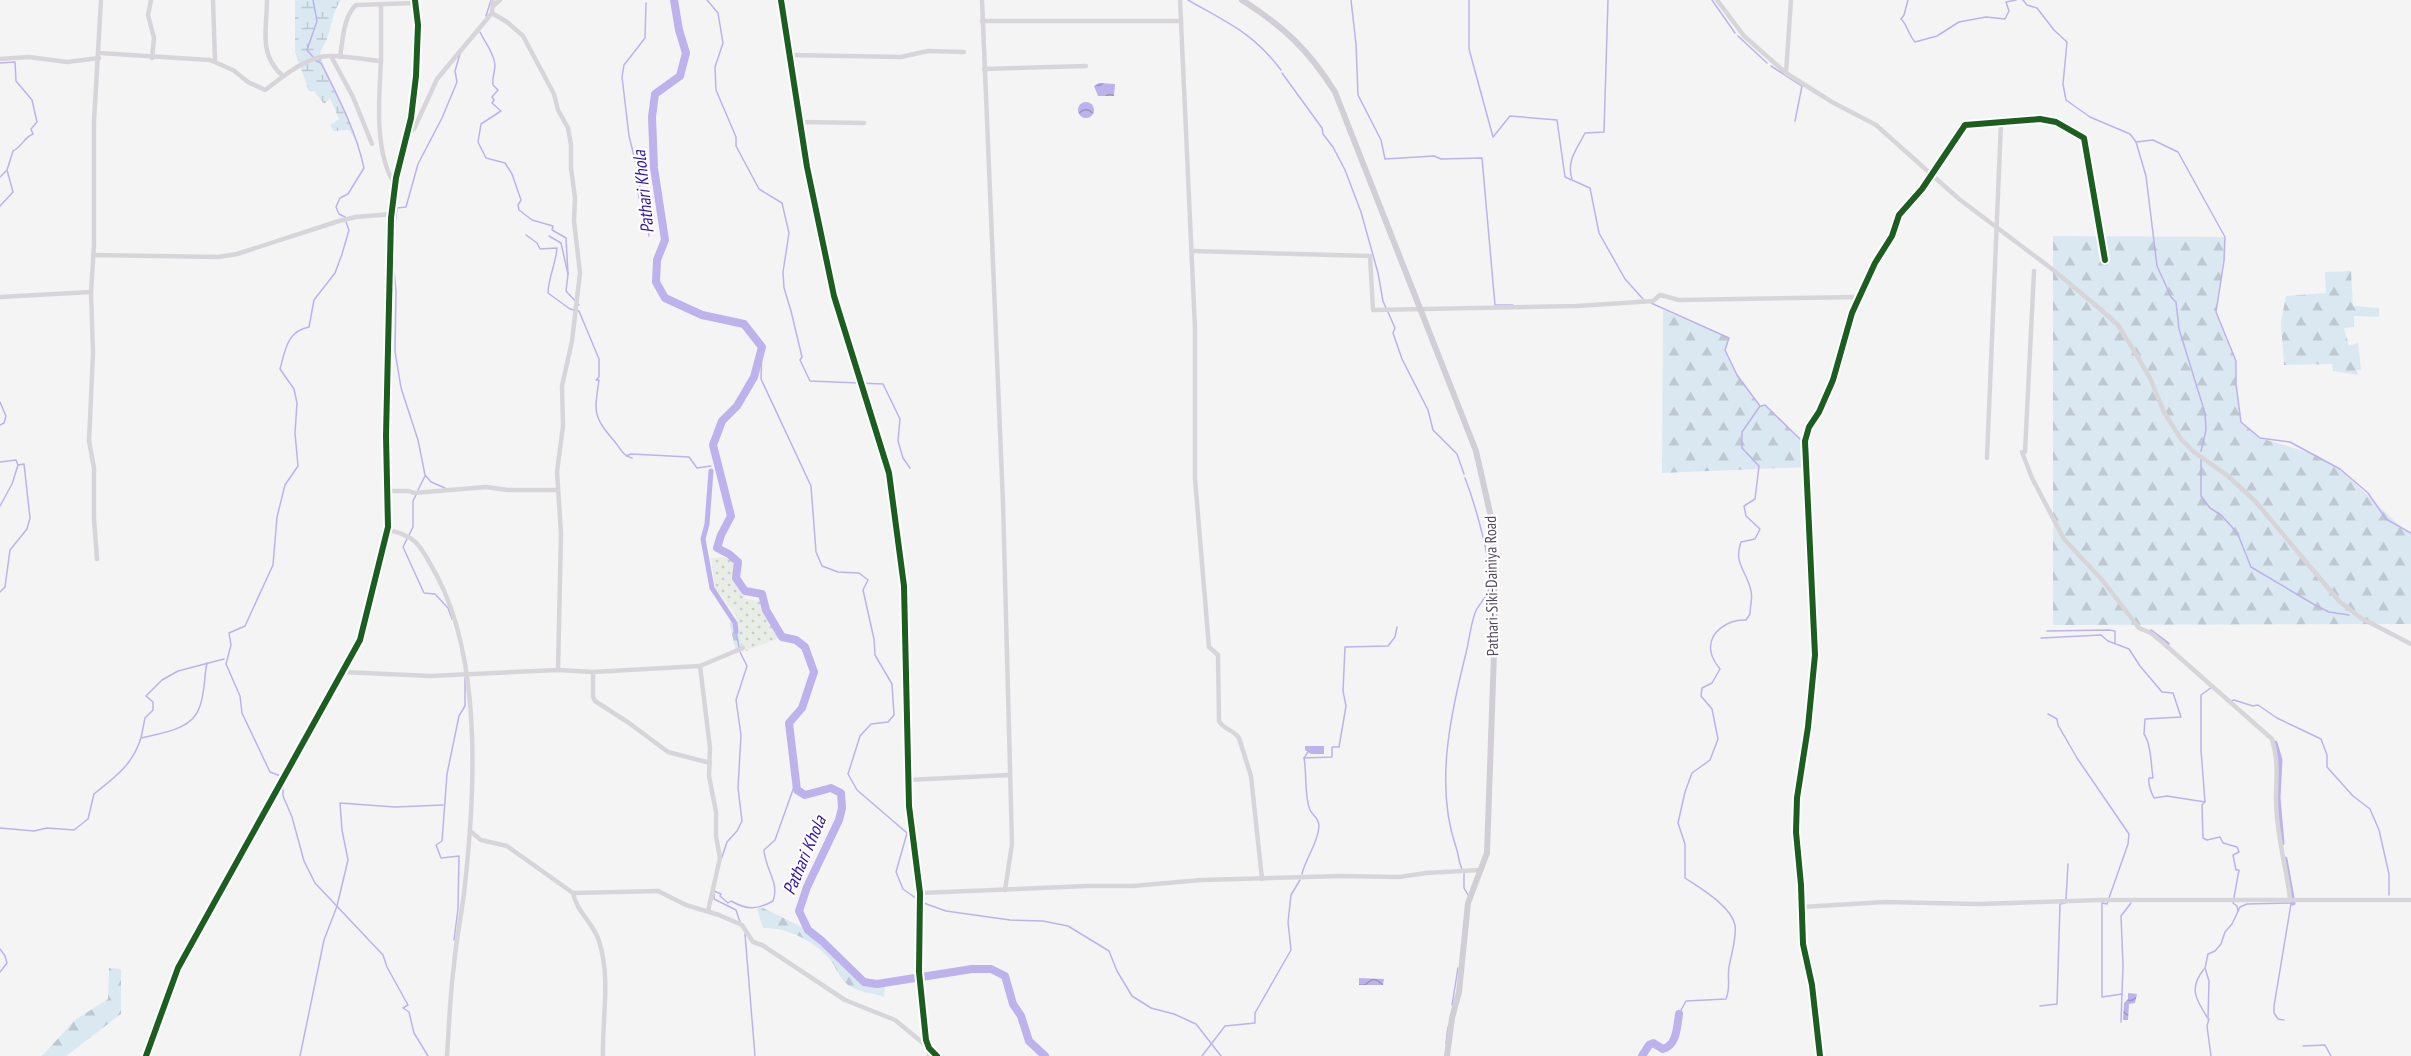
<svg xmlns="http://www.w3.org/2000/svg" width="2411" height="1056" viewBox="0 0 2411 1056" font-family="'PT Sans Narrow',sans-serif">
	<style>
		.forest { fill: url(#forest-firs) }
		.wetland { fill: url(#wetland-marsh) }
		.sand { fill: url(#sand-dots) }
		.water { fill: url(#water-waves) }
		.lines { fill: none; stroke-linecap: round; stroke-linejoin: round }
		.stream { stroke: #bdb2ec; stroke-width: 1.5 }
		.canal { stroke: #bdb2ec; stroke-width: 5 }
		.river { stroke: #bdb2ec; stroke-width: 8 }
		.minor { stroke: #d7d5d9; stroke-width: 4.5 }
		.major { stroke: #d1cfd5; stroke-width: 6 }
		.cycleway-casing { stroke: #fff; stroke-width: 10 }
		.cycleway { stroke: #1b5e20; stroke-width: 6 }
		.labels { text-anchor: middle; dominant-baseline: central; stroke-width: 4.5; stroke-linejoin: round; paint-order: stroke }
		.street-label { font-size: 16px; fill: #554b60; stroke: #fff }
		.water-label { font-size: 18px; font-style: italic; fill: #3213aa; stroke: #fff }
	</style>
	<defs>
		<pattern id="forest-firs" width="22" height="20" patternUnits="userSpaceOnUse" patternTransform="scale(1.5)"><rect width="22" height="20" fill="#dae8f1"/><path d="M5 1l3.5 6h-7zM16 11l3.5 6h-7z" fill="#bdc8d1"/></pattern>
		<pattern id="wetland-marsh" width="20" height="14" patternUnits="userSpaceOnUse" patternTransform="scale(1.5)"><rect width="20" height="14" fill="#dae8f1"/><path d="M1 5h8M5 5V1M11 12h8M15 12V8" fill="none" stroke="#bdc8d1"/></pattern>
		<pattern id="sand-dots" width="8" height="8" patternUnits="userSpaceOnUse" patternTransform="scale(1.5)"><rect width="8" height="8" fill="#e8ede6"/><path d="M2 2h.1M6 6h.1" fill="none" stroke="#c9cdc8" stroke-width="1.8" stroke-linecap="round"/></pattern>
		<pattern id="water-waves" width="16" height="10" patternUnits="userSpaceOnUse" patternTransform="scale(1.5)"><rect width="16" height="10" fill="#bdb2ec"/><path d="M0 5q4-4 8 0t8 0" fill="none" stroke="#9c93c3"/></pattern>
	</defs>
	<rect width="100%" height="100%" fill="#f4f4f4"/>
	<g class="forest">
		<polygon points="2053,236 2225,237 2224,261 2216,312 2236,361 2236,384 2241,422 2260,438 2314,454 2340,469 2404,530 2411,533 2411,624 2053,625"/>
		<polygon points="2351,271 2353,306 2379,308 2379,317 2354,316 2354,327 2344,328 2349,346 2358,343 2361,370 2357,370 2358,375 2333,371 2332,364 2284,365 2281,322 2286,296 2326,293 2325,272"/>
		<polygon points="1663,310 1729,338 1725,351 1737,375 1760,406 1765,405 1805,444 1807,467 1662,473"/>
		<polygon points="729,622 738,623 743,648 736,651"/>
		<path d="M761,907L808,930L822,941L864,982L885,983L884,997C873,993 857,992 848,985C839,978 838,971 832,962C817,942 787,927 763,928L757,909Z"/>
		<polygon points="109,968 121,969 121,1014 66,1056 42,1056 75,1020 108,999"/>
	</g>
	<path class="wetland" d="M295,0H341C332,13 332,25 327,39C324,46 320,49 320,57L347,115L360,147L349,130L334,131L330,125L339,119L330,98L324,104L314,91H309L295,52Z"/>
	<polygon class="sand" points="725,557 735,562 734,577 746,599 760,601 782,637 746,651 741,644 736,615 715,588 711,558"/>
	<g class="water">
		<polygon points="1099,83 1115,84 1114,96 1098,96 1094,86"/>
		<circle cx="1086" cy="110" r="8"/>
		<polygon points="1305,746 1324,746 1324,754 1311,754 1305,750"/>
		<polygon points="1359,978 1384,979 1383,985 1359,985"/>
		<polygon points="2128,993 2137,994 2135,1003 2129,1004 2128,1020 2123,1020 2124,1003 2128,999"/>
	</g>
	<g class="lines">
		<g class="stream">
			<polyline points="313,0 317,21 307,50 313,57"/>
			<polyline points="707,0 718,13 723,43 715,67 716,90 736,137 736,146 759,189 782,203 789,233 783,272 784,288 791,311 802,357 800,360 810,381 883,384 900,419 898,441 903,458 910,468"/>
			<path d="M1188,0C1228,23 1252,32 1281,70"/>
			<polyline points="1351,0 1356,44 1358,95 1381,140 1385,159 1434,156 1441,159 1482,158 1495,305 1513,305"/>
			<polyline points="1469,0 1469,49 1493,137 1510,116 1557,120 1565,177 1590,188 1599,233 1625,279 1643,299"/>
			<polyline points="1712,0 1735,33"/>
			<path d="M1908,0L1904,15L1901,19C1907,24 1908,34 1915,42L1937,36L1959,22L1986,17L2005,19L2009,11L2006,2L2016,0"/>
			<polyline points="2023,0 2027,5 2037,8 2054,30 2067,42 2063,84 2066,100 2090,117 2130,134 2136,142 2146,176 2157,266 2171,297 2176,302 2179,329 2205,413 2206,430 2201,451"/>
			<polyline points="646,3 645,38 624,65 622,77 629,136 641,184 638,190 639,198 645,197 645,204 640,210 648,226 649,236"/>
			<polyline points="486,16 491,0"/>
			<path d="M480,32C485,43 494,52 495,65C495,72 492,77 493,85L498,90L492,97L494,100L492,103L501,111L481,124L478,142L486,158L505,163L512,174L521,200L518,205L519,210L532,220L553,226L552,230L566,238L568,274"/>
			<polyline points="1738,36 1767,63"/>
			<path d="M316,61L321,63C338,97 356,131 364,168L348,194L340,198L336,207L339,214L345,217"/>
			<path d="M0,63L15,62L16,81L32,100L37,122L31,129L33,134C23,138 22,147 13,151L7,170L13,192L0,206"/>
			<polyline points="1771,66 1802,86 1795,121"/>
			<polyline points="1282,73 1322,128 1323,134 1333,147 1345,170 1361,212 1378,273 1383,301 1386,308"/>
			<polyline points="2136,142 2153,140 2178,152 2225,237 2224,261 2216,312 2236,361 2236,384 2241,422 2260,438 2290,442 2340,469 2368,493 2386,519 2411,533"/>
			<polyline points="0,177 6,171"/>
			<path d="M1572,179C1566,161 1577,149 1585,133L1604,132L1608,0"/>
			<path d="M526,235L537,243L540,249L557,248C556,263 548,279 548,293L570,309L579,311L599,359V377L596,380H599C594,414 593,416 615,442C621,449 622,455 632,458"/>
			<polyline points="549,236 561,243 568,274 566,291 579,305"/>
			<path d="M1651,303L1729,338L1725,350L1737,375L1760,406L1742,432V448L1759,466L1755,499L1744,506L1746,516L1760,529L1755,539L1741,542C1733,564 1747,571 1751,591C1753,598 1750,606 1750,614L1746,620C1729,619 1707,632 1711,652C1712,658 1716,664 1720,669L1712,683L1702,688L1701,696L1712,709L1718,739L1710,760L1692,773L1685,792L1678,823L1685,844V878C1700,888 1731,906 1735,925C1737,937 1731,955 1729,967C1727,979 1731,987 1726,999L1686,1001L1680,1012"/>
			<polyline points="1388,312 1395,328 1393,333 1402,359 1428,410 1433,430 1457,454 1464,474"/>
			<polyline points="762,347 761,379 811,486 816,552 822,566 838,572 859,573 868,580 863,590 874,639 875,655 892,684 894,715 888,722 871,724 860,736 848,774 857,790 907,833 896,872 903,889 917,899"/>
			<polyline points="0,402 6,416 4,423 0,425"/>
			<polyline points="1761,406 1765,405 1802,441"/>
			<polyline points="626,456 631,454 689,457 697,468 711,466"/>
			<polyline points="2201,458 2201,496 2210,508 2221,515 2232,527 2239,537 2251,567 2315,605 2329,612 2349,615"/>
			<polyline points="0,462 16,460 18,465 12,484 0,506"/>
			<polyline points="445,488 431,482 425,475 418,440 401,388 395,351 396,291 392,251 397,208 406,207 418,164 442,118 457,82 455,71 460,54"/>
			<polyline points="418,490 425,476"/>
			<polyline points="416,495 413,501 413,527 403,547 424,593 435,594 448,608 452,619"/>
			<polyline points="0,592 5,587 10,550 27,529 30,518 24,464 18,465"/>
			<polyline points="2047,631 2109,630 2115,631 2115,643"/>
			<path d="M2041,638L2101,635L2108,641L2129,649L2140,666L2162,692L2173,693L2181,717L2145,719L2144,734C2151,744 2151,764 2153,778H2149C2148,784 2151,792 2154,798L2167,796L2205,802"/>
			<polyline points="2212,687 2201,695 2201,750 2205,802 2202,805 2203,838 2207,840 2220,837 2223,843 2237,847 2239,852 2233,855 2236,870 2239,870 2233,903 2237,906 2238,911"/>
			<polyline points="2231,701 2234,700 2253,706 2258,705 2277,718 2321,739 2327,755 2327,767 2353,796 2370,809 2379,830 2389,874 2389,895"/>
			<polyline points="2048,714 2057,719 2058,725 2077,758 2129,834 2128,844 2109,898"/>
			<polyline points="141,738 145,718 153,710 153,702 146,696 162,680 178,671 224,659"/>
			<polyline points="1304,758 1332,757 1332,747 1339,747 1346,706 1343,691 1345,647 1388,646 1395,637 1397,627"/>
			<path d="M283,777L270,772L242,713L240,696L226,664L231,645L229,633L245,626L273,565L277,517L285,485L298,466L295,433L297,403L294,389L280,369C285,351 287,331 309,327L314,300L335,273L342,254L349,230L346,222"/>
			<polyline points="283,782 283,796 292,817 304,861 315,883 383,955 387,967 408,1005 403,1008 409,1012 414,1033 428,1056"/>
			<path d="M0,828L34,831L47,828L74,830L88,819L94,794C115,777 132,766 141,738C162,733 193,730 200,706C205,692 204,677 207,663"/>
			<polyline points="722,857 727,842 737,831 742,821 738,788 741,735 736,700 747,666 740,652 736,632"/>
			<path d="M1462,869C1458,861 1459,855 1456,847C1435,787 1450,717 1465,657C1469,643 1470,627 1475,613C1478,604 1487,598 1489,589C1494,567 1474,501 1465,478"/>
			<path d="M1302,874C1306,857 1318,844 1319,826C1319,818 1313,816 1310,810C1304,796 1307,774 1304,758L1308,752"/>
			<polyline points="1464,874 1464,888 1468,895"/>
			<path d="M714,891L721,894L720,896L728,903L731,901C747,910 757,910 773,901C780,883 765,869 764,850L775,840L795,784"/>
			<polyline points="714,894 714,899 736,910 740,922"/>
			<polyline points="2066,899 2068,864"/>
			<polyline points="2108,901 2107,904 2102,903 2102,997 2122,994"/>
			<polyline points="921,902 946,911 1010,920 1043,921 1068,926 1109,951 1117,971 1132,996 1151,1008 1174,1014 1196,1024 1221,1056"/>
			<polyline points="745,934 755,1056"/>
			<polyline points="454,940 458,909 459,856 441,858 436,845 442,841 447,774 459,716 465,706 465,678"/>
			<polyline points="0,949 5,956 7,963 0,972"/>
			<path d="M2204,969C2189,988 2195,998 2207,1017"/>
			<polyline points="1452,1005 1458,968"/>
			<polyline points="2040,1006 2057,1004 2060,904 2065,903"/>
			<polyline points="2208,1019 2209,981 2205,968 2208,954 2215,951 2221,944 2225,932 2232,924 2240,907 2247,904 2293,903"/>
			<polyline points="2209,1019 2207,1026 2211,1056"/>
			<polyline points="2284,1020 2278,1019 2274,1013 2274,1006 2291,904"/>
			<polyline points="2121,1022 2123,965 2121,916 2131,903"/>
			<polyline points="1446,1043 1448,1027"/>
			<polyline points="2303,1046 2325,1045 2331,1056"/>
			<polyline points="300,1056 324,940 337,906 348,860 342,830 340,803 395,807 443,805"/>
			<polyline points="1202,1056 1225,1026 1255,1023 1255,1013 1291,950 1288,922 1291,895 1300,880"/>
		</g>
		<g class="canal">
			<polyline points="711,471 707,524 703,539 712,588 735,623 736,632"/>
			<polyline points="2151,632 2167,644"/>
			<polyline points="2275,743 2280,760 2278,798 2282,843"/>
			<polyline points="2285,859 2293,903"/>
		</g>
		<g class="river">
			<polyline points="674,0 679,30 686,53 680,76 655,94 652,117 654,168 665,240 657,260 656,282 665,298 702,315 744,324 762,347 754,377 737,406 722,421 713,445 731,516 721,535 717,548 729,554 738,562 736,578 745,591 762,594 766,610 782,637 796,640 805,647 814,672 802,708 789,723 797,790 805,795 831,788 841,793 842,808 839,820 807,887 799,911 808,930 822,941 864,982 877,984 972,969 991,969 1005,976 1013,1004 1021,1016 1029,1041 1045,1056"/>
			<path d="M1642,1056L1649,1045L1653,1043L1663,1049C1677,1045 1677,1027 1679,1014"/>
		</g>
		<g class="minor">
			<polyline points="151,0 148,15 154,38 152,58"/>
			<polyline points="213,0 215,61"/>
			<path d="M267,0C267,28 258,55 283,76"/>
			<polyline points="781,0 807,167 834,296 889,473 904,586 909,806 920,893 919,972 926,1040 929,1048 937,1056"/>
			<polyline points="982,0 1003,503 1012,844 1005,890"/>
			<path d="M1180,0L1195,329V479L1209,647L1218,655L1219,721C1224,730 1234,730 1239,738L1251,776L1262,879"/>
			<polyline points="1717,0 1744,36 1786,73 1832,102 1876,125 1959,199 2052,269 2099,308 2118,325 2133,349 2150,378 2164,412 2181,439 2194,452 2228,476 2255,501 2339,601 2361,618 2411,644"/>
			<polyline points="493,6 500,0"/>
			<polyline points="492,13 507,22 523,36 554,94 558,110 568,128 571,145 571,168 575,198 574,221 580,273 572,341 562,386 563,426 557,472 561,533 558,670"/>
			<polyline points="982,21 1181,21"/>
			<path d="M99,53L210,60L233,70L248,82L265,90C283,77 305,57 328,56C345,55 364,60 381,61C379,95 374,155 395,184"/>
			<polyline points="789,55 901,57 928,51 964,52"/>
			<polyline points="331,56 353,97 372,144"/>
			<path d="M340,57C343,40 343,17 356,5L416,3"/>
			<polyline points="0,59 29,57 67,62 99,58"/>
			<polyline points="381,61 381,5"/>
			<polyline points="984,69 1086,66"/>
			<polyline points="1786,73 1791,0"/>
			<polyline points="800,122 864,123"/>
			<polyline points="408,134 414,129 437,79 492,13 493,0"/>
			<polyline points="1192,251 1370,256 1373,310 1577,306 1653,301 1660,295 1679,300 1859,297"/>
			<polyline points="93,255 218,257 237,254 339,221 356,217 391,214"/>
			<polyline points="0,297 91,292"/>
			<path d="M2022,452L2032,478L2064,539L2103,581L2139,628L2151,633L2162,642L2272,739C2279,763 2276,776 2276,800C2276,833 2286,866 2290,898"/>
			<polyline points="2025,452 2034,271"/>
			<polyline points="1987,458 2001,122"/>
			<polyline points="387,491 409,491 414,493 486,487 507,490 557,490"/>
			<path d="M387,530C419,535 422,550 437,576C483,663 475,798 464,893C461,917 456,941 454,965C450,995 449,1026 447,1056"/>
			<polyline points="97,559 94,519 94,468 89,441 93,353 91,292 94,245 94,121 101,0"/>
			<polyline points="700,666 743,648"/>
			<polyline points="343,672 430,676 558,670 593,672 593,697 595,701 629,723 668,752 710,763"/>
			<polyline points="593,672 700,666 710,748 709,776 716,812 716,836 720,858 708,911"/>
			<polyline points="908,780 1009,775"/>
			<polyline points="470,831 481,840 507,846 573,893 658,891 686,905 719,915 742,925 753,942 762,945 845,1000 895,1020 929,1048 929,1056"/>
			<path d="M573,893C576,911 594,924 599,941C611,978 602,1018 603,1056"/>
			<polyline points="920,893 1087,886 1133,886 1201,880 1341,876 1399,877 1426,873 1480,870"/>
			<polyline points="1802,907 1885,902 1978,904 2101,900 2411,900"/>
			<polyline points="146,1056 178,968 360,640 388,527 386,436 391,218 396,178 411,118 416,76 418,25 415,0"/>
			<polyline points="1820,1056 1812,985 1803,944 1801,885 1796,832 1797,798 1808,727 1815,655 1805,441 1809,427 1819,412 1833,380 1852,313 1875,263 1892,236 1899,215 1922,189 1965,125 2040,119 2056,122 2084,138 2105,260"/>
		</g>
		<path class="major" d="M1242,0C1284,27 1308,49 1335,92L1476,451L1493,526L1495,625L1487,853L1468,903L1459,992L1452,1018L1447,1056"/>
		<g class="cycleway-casing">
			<g id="cycleway">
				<polyline points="781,0 807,167 834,296 889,473 904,586 909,806 920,893 919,972 926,1040 929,1048 937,1056"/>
				<polyline points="146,1056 178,968 360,640 388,527 386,436 391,218 396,178 411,118 416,76 418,25 415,0"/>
				<polyline points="1820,1056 1812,985 1803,944 1801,885 1796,832 1797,798 1808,727 1815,655 1805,441 1809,427 1819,412 1833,380 1852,313 1875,263 1892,236 1899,215 1922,189 1965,125 2040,119 2056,122 2084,138 2105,260"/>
			</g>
		</g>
		<use href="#cycleway" class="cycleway"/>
	</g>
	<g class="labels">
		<g class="street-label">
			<text transform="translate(1491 586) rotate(-91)">Pathari-Siki-Dainiya Road</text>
		</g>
		<g class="water-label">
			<text transform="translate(643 192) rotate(-96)">Pathari Khola</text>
			<text transform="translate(804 855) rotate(-67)">Pathari Khola</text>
		</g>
	</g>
</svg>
